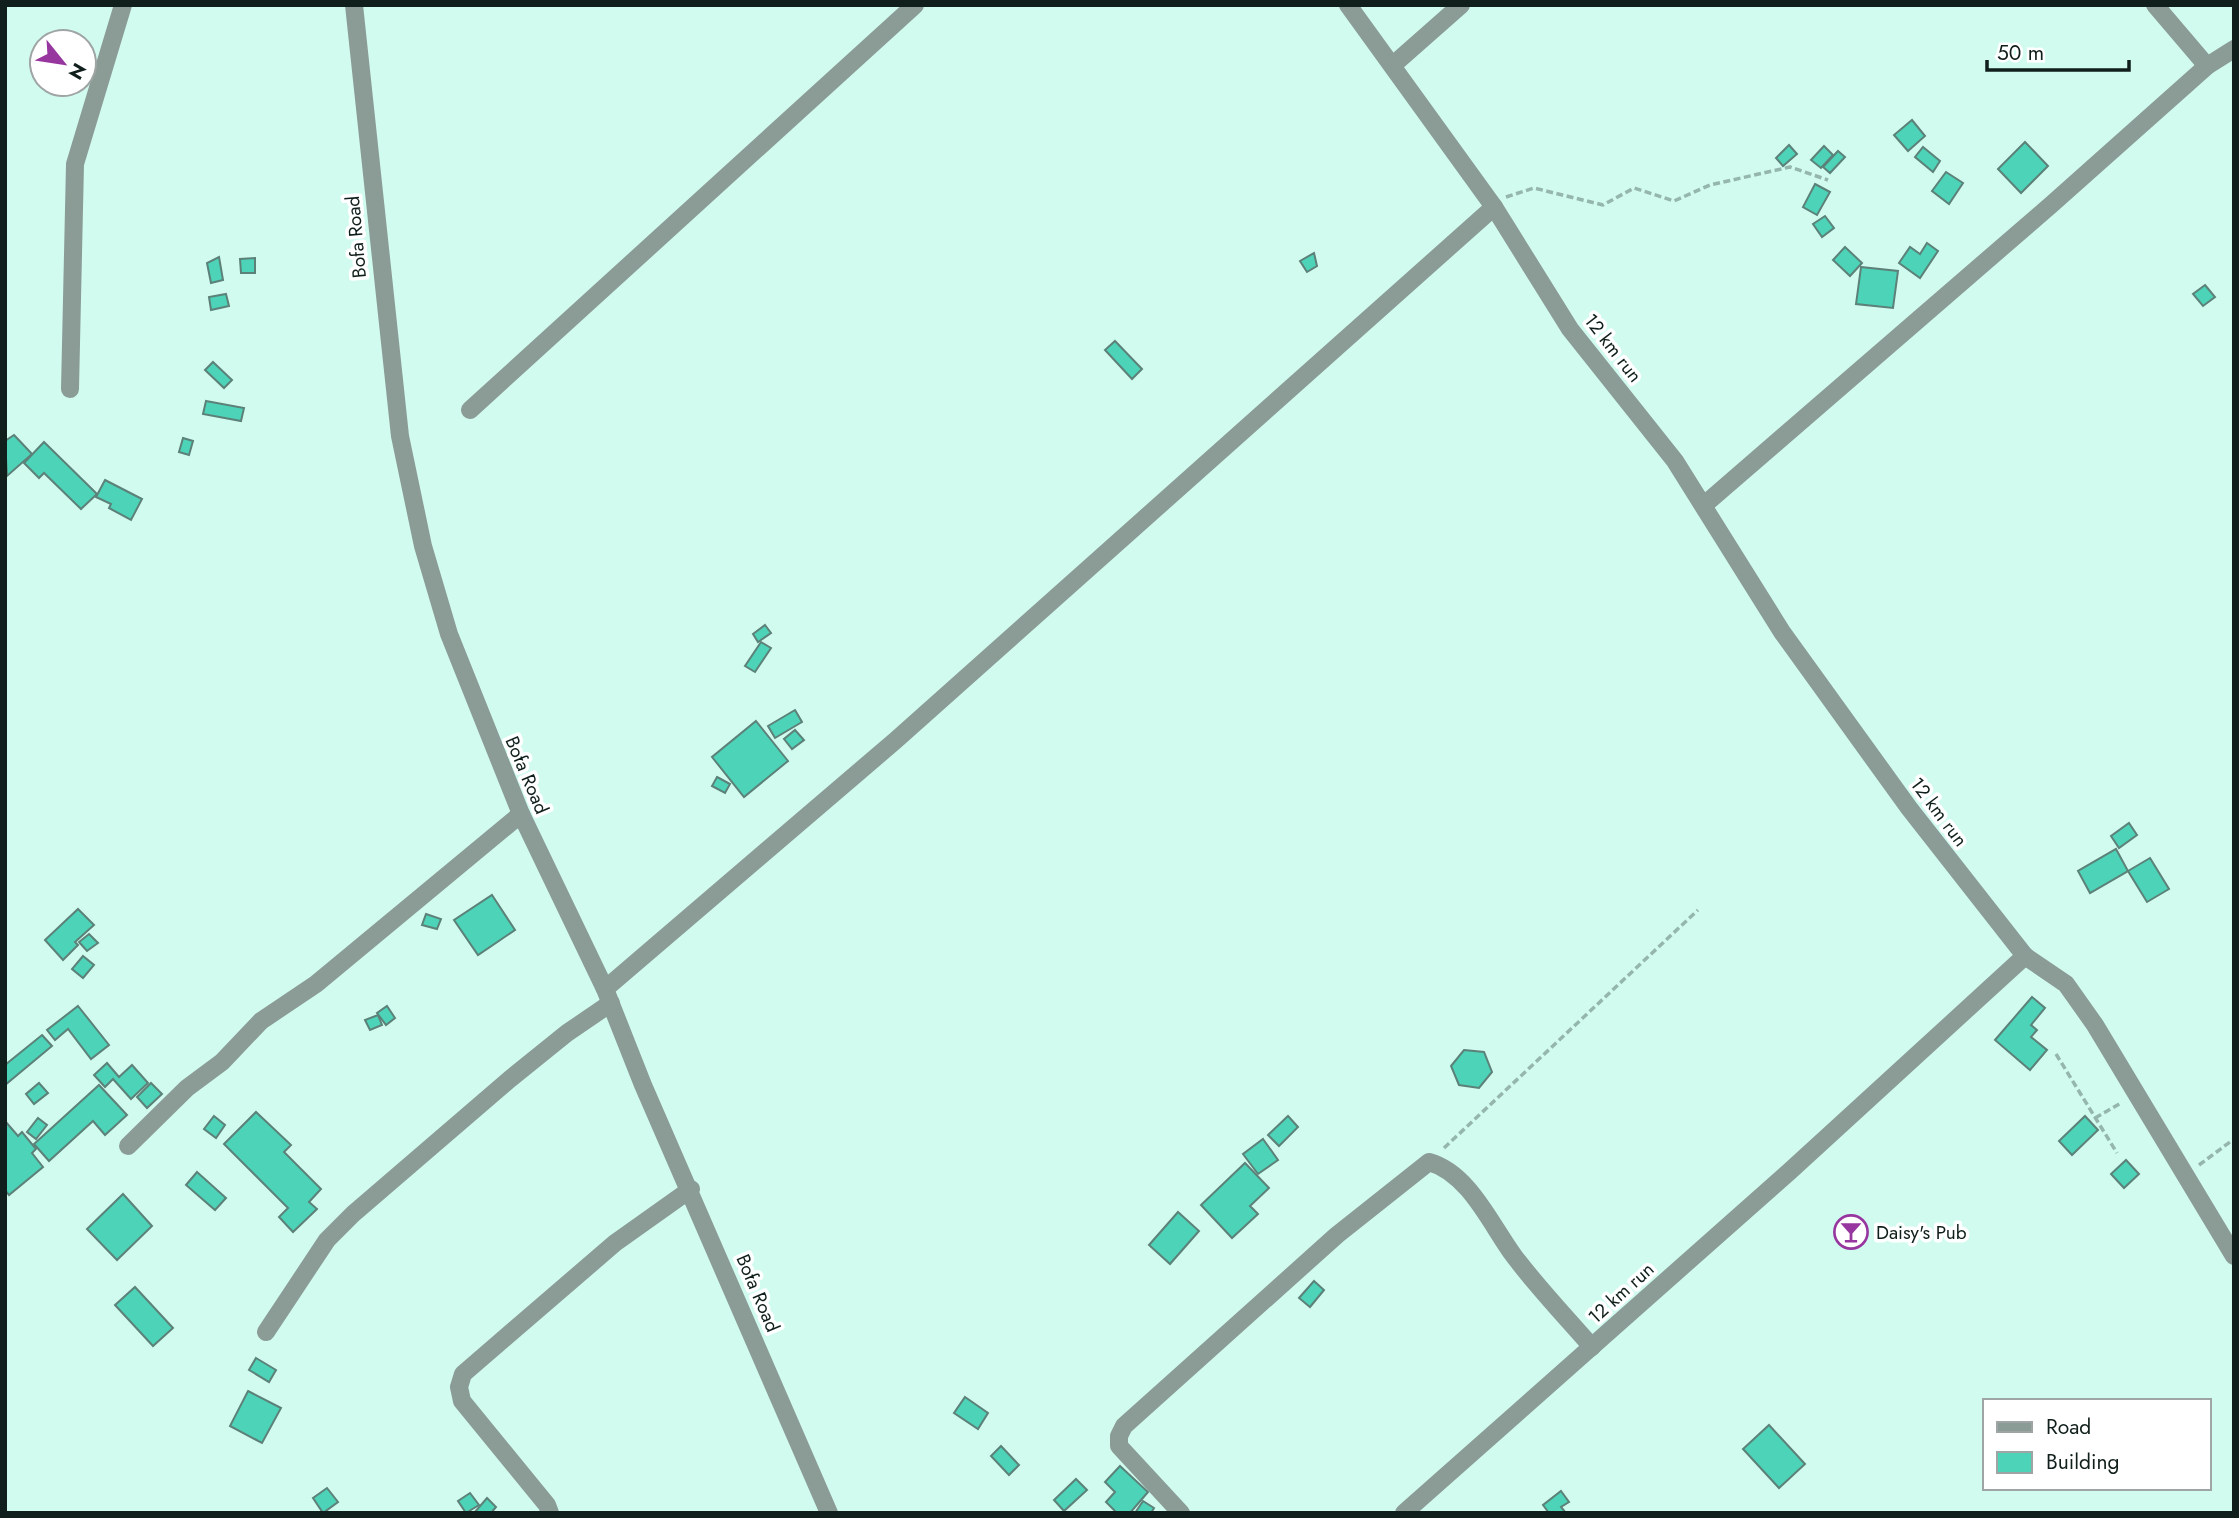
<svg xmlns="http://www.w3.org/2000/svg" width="2239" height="1518" viewBox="0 0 2239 1518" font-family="Jost,sans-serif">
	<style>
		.building { fill: #4dd3b8; stroke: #5c8178; stroke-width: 2 }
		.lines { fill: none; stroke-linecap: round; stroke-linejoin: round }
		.path { stroke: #95b6ad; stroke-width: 3.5; stroke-dasharray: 7 3.5; stroke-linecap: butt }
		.street { stroke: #8b9c97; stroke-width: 18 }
		.labels { text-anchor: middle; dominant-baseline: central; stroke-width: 7; stroke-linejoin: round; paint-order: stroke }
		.street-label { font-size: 19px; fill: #101f1b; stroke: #fff }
		.poi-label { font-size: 19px; fill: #101f1b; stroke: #fff; text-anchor: start }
	</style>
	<rect width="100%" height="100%" fill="#d2fbf0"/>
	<g class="building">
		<polygon points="1912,120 1925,136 1908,151 1894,135"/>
		<polygon points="2025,142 2048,166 2021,193 1998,169"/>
		<polygon points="1789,145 1797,154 1783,166 1776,158"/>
		<polygon points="1824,146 1833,155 1821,168 1811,160"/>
		<polygon points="1923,147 1940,161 1933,172 1915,157"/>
		<polygon points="1838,151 1845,157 1830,173 1823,167"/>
		<polygon points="1946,172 1963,183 1949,204 1932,191"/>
		<polygon points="1815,184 1830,192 1817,215 1803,207"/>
		<polygon points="1825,216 1834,228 1822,237 1813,224"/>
		<polygon points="1927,243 1938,251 1920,278 1899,263 1910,247 1920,254"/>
		<polygon points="1845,247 1862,263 1850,276 1833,260"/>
		<polygon points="1314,253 1317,266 1307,272 1300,261"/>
		<polygon points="219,257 223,280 211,283 207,263"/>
		<polygon points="255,258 255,273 241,273 240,259"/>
		<polygon points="1861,267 1898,271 1893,308 1856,304"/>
		<polygon points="2205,285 2215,297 2203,306 2193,294"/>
		<polygon points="226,294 229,306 211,310 209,297"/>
		<polygon points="1115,341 1142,369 1132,379 1105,350"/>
		<polygon points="213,362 232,380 224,388 205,370"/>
		<polygon points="206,401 244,408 241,421 203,414"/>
		<polygon points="14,435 32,454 7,476 5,441"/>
		<polygon points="183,438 193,441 189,455 179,452"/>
		<polygon points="44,442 97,494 81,509 44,473 39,478 24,463"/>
		<polygon points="105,480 142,499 131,520 109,508 111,504 96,497"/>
		<polygon points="765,625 771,633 758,642 753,634"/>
		<polygon points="761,642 771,648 755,672 745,666"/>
		<polygon points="795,710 802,722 775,738 768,726"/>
		<polygon points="756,721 788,761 744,797 712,757"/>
		<polygon points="795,730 804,740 792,749 784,739"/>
		<polygon points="717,777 730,784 725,793 712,786"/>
		<polygon points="2129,823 2137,835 2119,848 2111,836"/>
		<polygon points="2116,849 2128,871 2090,893 2078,871"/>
		<polygon points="2150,858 2169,889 2147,902 2128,871"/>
		<polygon points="492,895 515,930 478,955 454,920"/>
		<polygon points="78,909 94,925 75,942 78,945 63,960 45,940"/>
		<polygon points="426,914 441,919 437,929 422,925"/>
		<polygon points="89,934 98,943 87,951 79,942"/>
		<polygon points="83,956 94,965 83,978 72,969"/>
		<polygon points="2032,997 2045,1008 2031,1025 2037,1030 2031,1037 2047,1050 2030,1070 1995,1040"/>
		<polygon points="78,1006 109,1045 91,1059 68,1029 55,1040 47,1030"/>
		<polygon points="387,1006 395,1018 386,1025 377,1013"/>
		<polygon points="378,1015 382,1025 370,1030 365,1020"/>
		<polygon points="42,1035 52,1046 5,1085 5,1065"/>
		<polygon points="1464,1050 1484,1052 1492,1072 1479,1088 1459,1085 1451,1066"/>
		<polygon points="107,1063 119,1077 132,1065 148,1083 131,1099 113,1079 105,1087 94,1075"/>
		<polygon points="39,1083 48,1093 34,1104 26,1094"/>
		<polygon points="151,1083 162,1094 147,1108 137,1097"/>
		<polygon points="99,1085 127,1115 105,1135 93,1121 49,1161 34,1144"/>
		<polygon points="256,1112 291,1145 284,1152 321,1189 309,1202 317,1209 293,1232 279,1217 288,1208 224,1144"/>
		<polygon points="214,1116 225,1125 216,1138 204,1129"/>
		<polygon points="1288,1116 1298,1127 1279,1146 1268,1135"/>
		<polygon points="2085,1116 2098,1130 2072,1155 2059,1141"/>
		<polygon points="38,1118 47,1125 36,1139 27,1132"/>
		<polygon points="5,1121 18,1136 22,1132 36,1149 32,1153 43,1167 9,1195 5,1190"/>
		<polygon points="1263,1139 1278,1160 1258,1174 1243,1154"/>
		<polygon points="2126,1160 2139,1174 2124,1188 2111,1174"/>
		<polygon points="1245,1163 1269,1188 1250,1206 1258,1214 1232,1238 1201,1205"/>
		<polygon points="197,1172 226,1198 215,1210 186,1185"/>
		<polygon points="123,1194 152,1226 117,1260 87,1229"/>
		<polygon points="1178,1212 1199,1231 1170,1264 1149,1245"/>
		<polygon points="1314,1281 1324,1290 1310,1307 1299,1298"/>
		<polygon points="135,1287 173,1328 153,1346 115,1305"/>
		<polygon points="256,1358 276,1370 269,1382 249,1370"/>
		<polygon points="248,1391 281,1408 262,1443 230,1426"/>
		<polygon points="965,1397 988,1413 978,1429 954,1413"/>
		<polygon points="1769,1425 1805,1464 1779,1488 1743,1449"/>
		<polygon points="1001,1446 1019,1465 1009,1475 991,1456"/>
		<polygon points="1120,1466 1148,1492 1130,1513 1117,1513 1106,1502 1115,1492 1105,1482"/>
		<polygon points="1076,1479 1087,1490 1064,1511 1054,1500"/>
		<polygon points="327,1488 338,1502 323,1513 313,1498"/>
		<polygon points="1561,1491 1569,1502 1561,1507 1566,1513 1549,1513 1543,1505"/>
		<polygon points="470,1493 479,1505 466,1513 458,1501"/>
		<polygon points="487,1498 496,1507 491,1513 474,1513"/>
		<polygon points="1143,1501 1154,1508 1151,1513 1135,1513"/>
	</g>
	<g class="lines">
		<g class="path">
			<polyline points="1506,197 1534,188 1603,205 1634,188 1674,201 1710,185 1790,167 1828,180"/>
			<polyline points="2056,1054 2117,1153"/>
			<polyline points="2095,1118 2121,1103"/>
			<polyline points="1444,1148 1698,910"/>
			<polyline points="2199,1165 2234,1139"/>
		</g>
		<g class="street">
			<polyline points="354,5 400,436 423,546 449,634 521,814 605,989 643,1085 829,1513"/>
			<polyline points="1348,5 1494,207 1570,329 1675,461 1782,632 1909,808 2025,956 1790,1171 1404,1513"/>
			<polyline points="2155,5 2207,66"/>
			<polyline points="1393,65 1461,5"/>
			<polyline points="70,389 75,164 123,5"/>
			<polyline points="470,410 915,5"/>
			<polyline points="1704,505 2052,204 2207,66 2234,49"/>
			<polyline points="2025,956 2066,984 2095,1025 2234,1256"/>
			<polyline points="605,989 896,740 1494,207"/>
			<polyline points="128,1146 187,1088 222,1062 261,1021 316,984 521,814"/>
			<polyline points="266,1332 327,1240 353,1214 510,1079 567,1033 611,1003"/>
			<polyline points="550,1513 547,1505 462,1401 459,1387 463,1374 615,1243 691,1189"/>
			<path d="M1181,1513L1119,1446V1436L1124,1426L1337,1235L1429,1162C1469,1173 1491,1225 1514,1256C1538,1288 1566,1317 1592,1347"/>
		</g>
	</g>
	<defs>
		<g id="bar-ring" transform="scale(1.75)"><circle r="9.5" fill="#fff" stroke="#97369e" stroke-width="1.5"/><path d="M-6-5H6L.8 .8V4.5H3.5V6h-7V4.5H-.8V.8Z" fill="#97369e"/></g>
	</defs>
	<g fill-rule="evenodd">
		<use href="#bar-ring" x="1851" y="1232"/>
	</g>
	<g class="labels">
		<g class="street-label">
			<text transform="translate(356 237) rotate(-95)">Bofa Road</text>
			<text transform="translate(1613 348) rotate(52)">12 km run</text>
			<text transform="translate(527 775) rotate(67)">Bofa Road</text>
			<text transform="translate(1939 812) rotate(53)">12 km run</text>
			<text transform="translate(758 1293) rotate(67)">Bofa Road</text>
			<text transform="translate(1621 1293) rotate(-42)">12 km run</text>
		</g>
		<g class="poi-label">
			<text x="1876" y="1232">Daisy's Pub</text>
		</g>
	</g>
	<rect width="2239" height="1518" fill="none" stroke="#101f1b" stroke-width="14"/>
	<rect x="1983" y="1399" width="228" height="91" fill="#ffffff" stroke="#9fa5a4" stroke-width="2"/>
	<rect x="1997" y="1422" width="35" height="10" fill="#8b9c97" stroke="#9fa5a4" stroke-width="2"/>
	<text x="2046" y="1434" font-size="21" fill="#101f1b">Road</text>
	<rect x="1997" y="1452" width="35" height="21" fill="#4dd3b8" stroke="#9fa5a4" stroke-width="2"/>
	<text x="2046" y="1469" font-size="21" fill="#101f1b">Building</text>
	<g transform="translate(63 63) rotate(120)"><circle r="33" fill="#ffffff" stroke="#9fa5a4" stroke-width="2"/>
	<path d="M0-5L12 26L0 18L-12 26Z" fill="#97369e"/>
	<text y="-10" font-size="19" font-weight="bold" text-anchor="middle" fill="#101f1b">N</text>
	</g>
	<path d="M1987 60v10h142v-10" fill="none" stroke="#101f1b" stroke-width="3.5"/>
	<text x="1997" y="60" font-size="21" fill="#101f1b" stroke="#ffffff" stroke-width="5" paint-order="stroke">50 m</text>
</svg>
